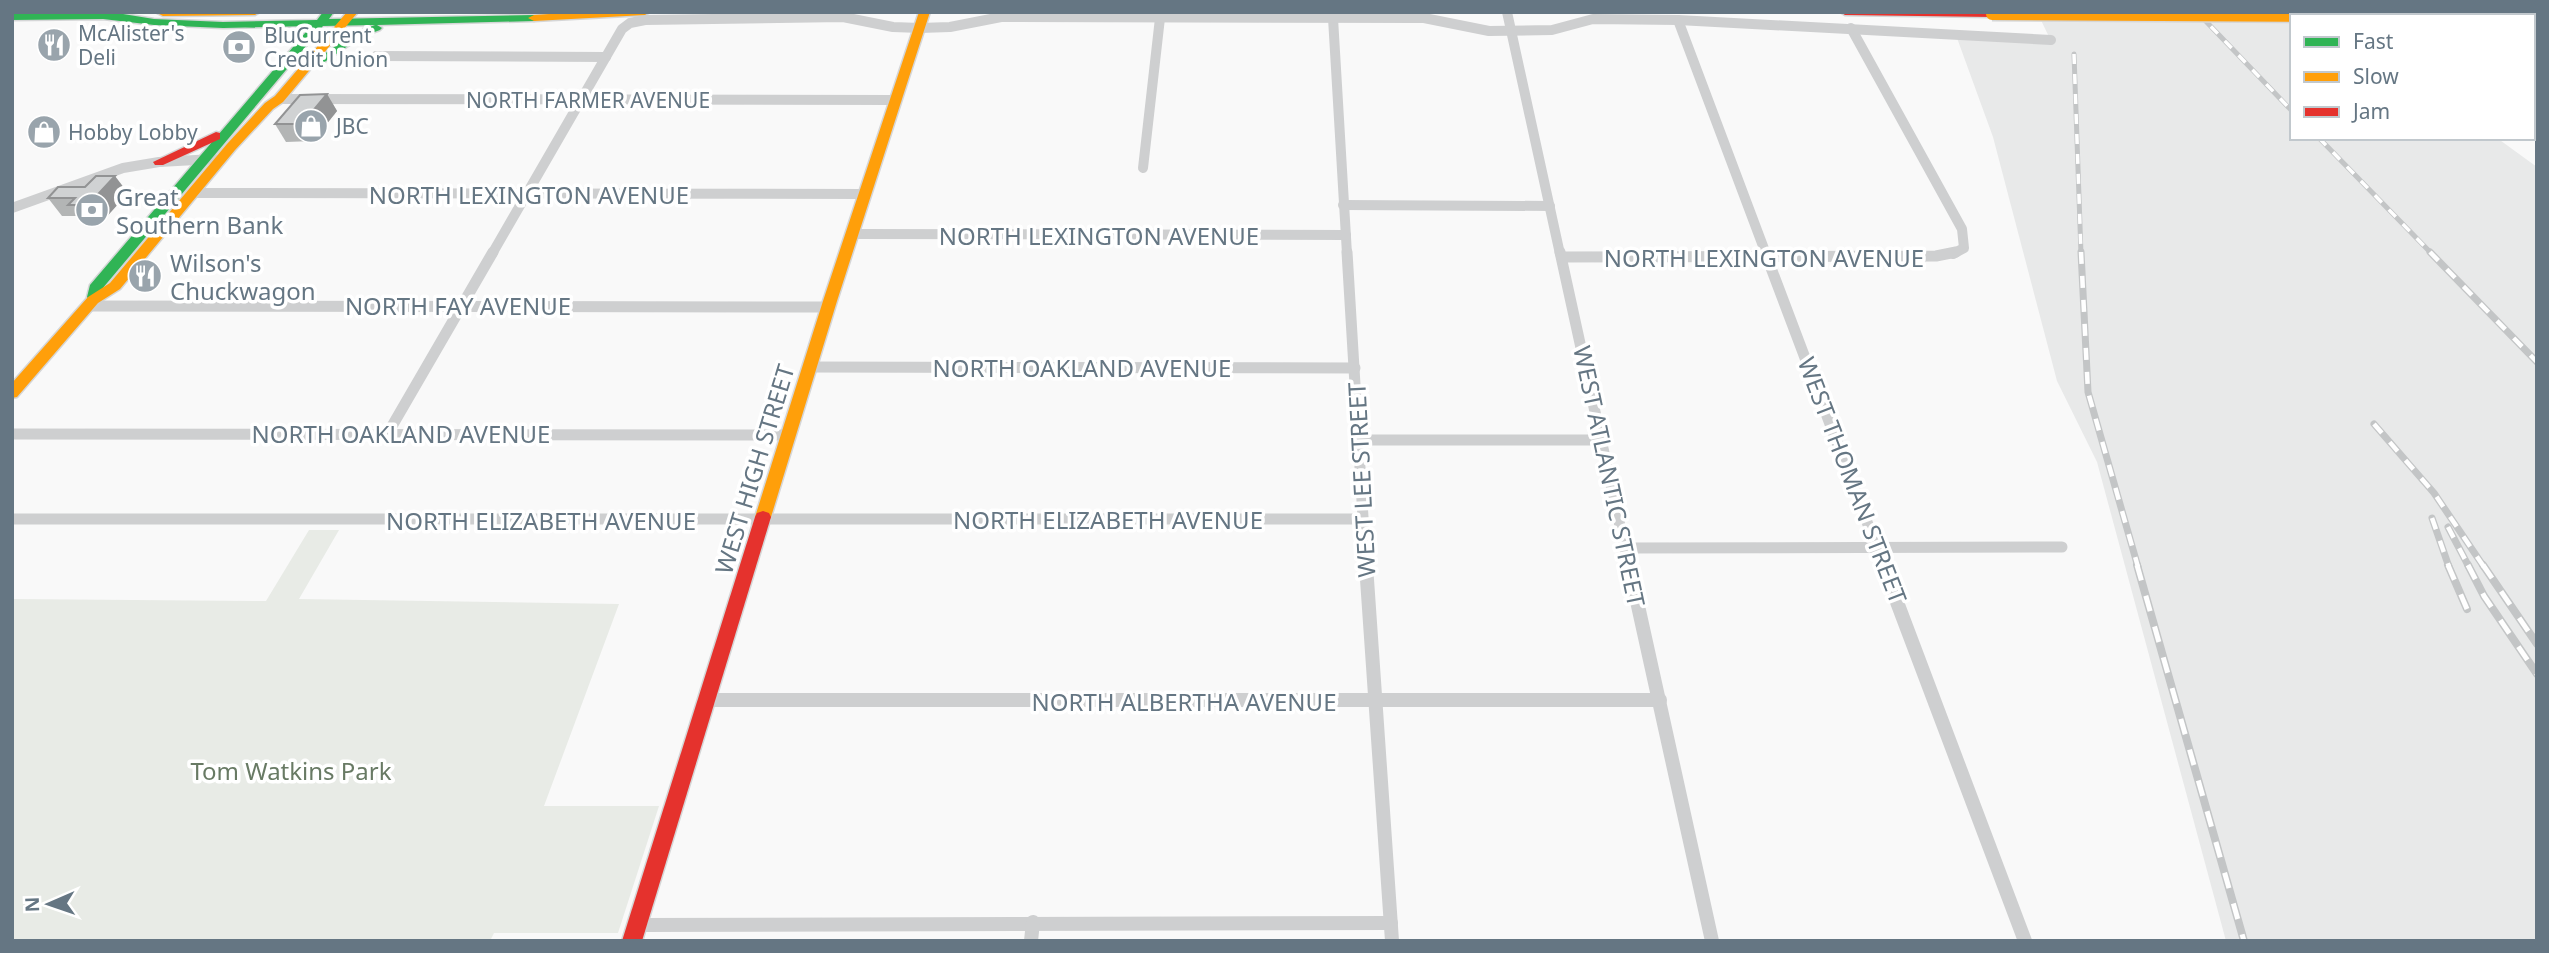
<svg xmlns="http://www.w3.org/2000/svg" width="2549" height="953" viewBox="0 0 2549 953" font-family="'Noto Sans',sans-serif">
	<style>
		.built { fill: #e8e9e9 }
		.green { fill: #e8ebe6 }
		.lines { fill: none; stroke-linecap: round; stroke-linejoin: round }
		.fast-casing { stroke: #d5d6d7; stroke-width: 3 }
		.slow-casing { stroke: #d5d6d7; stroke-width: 3 }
		.jam-casing { stroke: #d5d6d7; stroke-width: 3 }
		.street-far2 { stroke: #cecfd0; stroke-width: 10 }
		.street-far1 { stroke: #cecfd0; stroke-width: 11 }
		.street { stroke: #cecfd0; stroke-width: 14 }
		.fast { fill: #30b455; fill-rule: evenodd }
		.slow { fill: #ff9f0a; fill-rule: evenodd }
		.jam { fill: #e5322d; fill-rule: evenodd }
		.rail-far2-casing { stroke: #c3c5c6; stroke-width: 5 }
		.rail-far1-casing { stroke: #c3c5c6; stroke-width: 7 }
		.rail-casing { stroke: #c3c5c6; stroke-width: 8 }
		.rail-far2 { stroke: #fff; stroke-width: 3.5; stroke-dasharray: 10; stroke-linecap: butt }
		.rail-far1 { stroke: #fff; stroke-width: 4.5; stroke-dasharray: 12; stroke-linecap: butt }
		.rail { stroke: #fff; stroke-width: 5; stroke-dasharray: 16; stroke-linecap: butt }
		.slow-bridge-casing { stroke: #d5d6d7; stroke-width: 15; stroke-linecap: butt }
		.slow-bridge { stroke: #ff9f0a; stroke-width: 12 }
		.wall { fill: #b3b5b5 }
		.shaded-wall { fill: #929394 }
		.building { fill: #d0d2d3; stroke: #929394; stroke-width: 2 }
		.labels { text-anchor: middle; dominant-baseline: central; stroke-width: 7; stroke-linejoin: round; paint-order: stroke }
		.far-poi-label { font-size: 21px; fill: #657683; stroke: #fff; text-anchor: start }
		.far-street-label { font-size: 21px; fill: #657683; stroke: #fff }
		.street-label { font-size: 24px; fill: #657683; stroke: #fff }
		.poi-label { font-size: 24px; fill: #657683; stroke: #fff; text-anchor: start }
		.park-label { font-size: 24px; fill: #687a64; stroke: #fff }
	</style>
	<rect width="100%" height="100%" fill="#f9f9f9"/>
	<polygon class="built" points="2037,12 2292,16 2292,138 2497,138 2537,167 2537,941 2226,941 2097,462 2057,381 1993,137 1957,38 2052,43"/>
	<polygon class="green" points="309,530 339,530 299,599 619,604 544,806 659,806 618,933 494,933 490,941 12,941 12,599 266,601"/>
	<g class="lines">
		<g class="fast-casing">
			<g id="fast">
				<polygon points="323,12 334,12 329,19 534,15 540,18 534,21 377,25 382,28 380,30 361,37 323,63 319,62 319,58 353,33 375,25 323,26 102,289 99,300 89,300 87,297 90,285 311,26 223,28 154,25 103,19 12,20 12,14 117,13 154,19 223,22 317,20"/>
				<polygon points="2537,14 2537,20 2533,20 2533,16 2528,16"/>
			</g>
		</g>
		<g class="slow-casing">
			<g id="slow">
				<polygon points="260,12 255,15 163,16 157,13"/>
				<polygon points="347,12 358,12 283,102 273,109 235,150 120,289 98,303 17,397 12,398 12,383 88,297 110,283 227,144 265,103 275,96"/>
				<polygon points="579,12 650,12 645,15 534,21 528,18 534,15"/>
				<polygon points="919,12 930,12 837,301 771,517 769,521 757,521 755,517 823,301"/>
			</g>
		</g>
		<g class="jam-casing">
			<g id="jam">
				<polygon points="1840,12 1996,12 1998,14 1992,17 1845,15"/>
				<polygon points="216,132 220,133 220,139 163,165 155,165 153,162"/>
				<polygon points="763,511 769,513 771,517 642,941 622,941 755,517 757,513"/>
			</g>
		</g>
		<g class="street-far2">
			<polyline points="1507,12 1560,254"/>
			<polyline points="1333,18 1347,254"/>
			<polyline points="1678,20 1766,254"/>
			<polyline points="1851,28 1962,229 1964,248 1953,254"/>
			<polyline points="2533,53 2537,55"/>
			<polyline points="376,56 606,57"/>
			<polyline points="279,99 897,100"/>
			<polyline points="1143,168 1160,18"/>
			<polyline points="192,193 865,194"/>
			<polyline points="1343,205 1550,206"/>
			<polyline points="12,208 123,168 159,162 214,159"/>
			<polyline points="852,234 1346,235"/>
			<polyline points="492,254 622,29 630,23 645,20 843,17 893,27 920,28 950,27 1001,17 1424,18 1489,31 1552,30 1593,19 1678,20 2051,40"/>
		</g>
		<g class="street-far1">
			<polyline points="1347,252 1366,567"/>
			<polyline points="1560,252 1629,567"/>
			<polyline points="1765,252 1884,567"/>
			<polyline points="1562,257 1936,256 1956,252"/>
			<polyline points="88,306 829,307"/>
			<polyline points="810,367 1355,368"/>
			<polyline points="388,433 493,252"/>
			<polyline points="12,434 789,435"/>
			<polyline points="1359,440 1602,440"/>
			<polyline points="12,519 1363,519"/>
			<polyline points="1626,548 2062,547"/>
		</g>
		<g class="street">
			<polyline points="1366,565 1392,941"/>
			<polyline points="1629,565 1712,941"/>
			<polyline points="1883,565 2025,941"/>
			<polyline points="708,700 1660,700"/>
			<polyline points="638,925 1391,923"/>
			<polyline points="1031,941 1033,922"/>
		</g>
		<use href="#fast" class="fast"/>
		<use href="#slow" class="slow"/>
		<use href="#jam" class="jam"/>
		<g class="rail-far2-casing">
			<g id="rail-far2">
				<polyline points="2197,12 2292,111"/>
				<polyline points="2074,54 2081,254"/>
				<polyline points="2319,138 2432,254"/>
			</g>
		</g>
		<g class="rail-far1-casing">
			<g id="rail-far1">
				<polyline points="2081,252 2088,392 2138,567"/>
				<polyline points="2430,252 2537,362"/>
				<polyline points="2374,424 2434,493 2484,567"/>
				<polyline points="2432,518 2449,567"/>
				<polyline points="2448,527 2469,567"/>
			</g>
		</g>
		<g class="rail-casing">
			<g id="rail">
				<polyline points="2137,565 2244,941"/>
				<polyline points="2448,565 2467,609"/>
				<polyline points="2468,565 2484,596 2537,674"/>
				<polyline points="2483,565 2537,644"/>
			</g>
		</g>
		<use href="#rail-far2" class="rail-far2"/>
		<use href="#rail-far1" class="rail-far1"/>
		<use href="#rail" class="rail"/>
		<g class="slow-bridge-casing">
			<polyline id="slow-bridge" points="1992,14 2336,16"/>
		</g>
		<use href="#slow-bridge" class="slow-bridge"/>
	</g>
	<g class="wall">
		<polygon points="327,94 337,111 313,141 286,142 275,124"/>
		<polygon points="128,193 101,223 82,223 77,216 62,216 48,198"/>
	</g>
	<g class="shaded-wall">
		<polygon points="327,94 337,111 313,141 302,124"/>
		<polygon points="115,176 128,193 101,223 88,205"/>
	</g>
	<g class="building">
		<polygon points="327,94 302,124 275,124 300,95"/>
		<polygon points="96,176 115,176 88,205 68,205 75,198 48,198 58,187 85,187"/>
	</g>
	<defs>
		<g id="restaurant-disc" transform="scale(1.75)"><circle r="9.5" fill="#99a4ac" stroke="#fff"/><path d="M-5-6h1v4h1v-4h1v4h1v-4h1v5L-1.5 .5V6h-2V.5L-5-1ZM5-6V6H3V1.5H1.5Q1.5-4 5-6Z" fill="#fff"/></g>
		<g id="bank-disc" transform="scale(1.75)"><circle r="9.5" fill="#99a4ac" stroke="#fff"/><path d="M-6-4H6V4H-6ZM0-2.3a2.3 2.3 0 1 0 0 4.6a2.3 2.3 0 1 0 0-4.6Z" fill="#fff"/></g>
		<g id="shop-disc" transform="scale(1.75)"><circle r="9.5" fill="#99a4ac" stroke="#fff"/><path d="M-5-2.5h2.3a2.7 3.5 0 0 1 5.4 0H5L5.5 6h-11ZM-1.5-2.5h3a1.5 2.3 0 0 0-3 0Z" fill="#fff"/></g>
	</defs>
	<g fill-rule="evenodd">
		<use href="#restaurant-disc" x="54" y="45"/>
		<use href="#bank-disc" x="239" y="47"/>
		<use href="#shop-disc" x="311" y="126"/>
		<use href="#shop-disc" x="44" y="132"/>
		<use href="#bank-disc" x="92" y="210"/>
		<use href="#restaurant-disc" x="145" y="276"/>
	</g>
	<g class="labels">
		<g class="far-poi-label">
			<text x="78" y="33">McAlister's<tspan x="78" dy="24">Deli</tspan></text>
			<text x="264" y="35">BluCurrent<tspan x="264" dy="24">Credit Union</tspan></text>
			<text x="336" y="126">JBC</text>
			<text x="68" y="132">Hobby Lobby</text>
		</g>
		<g class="far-street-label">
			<text x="588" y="100">NORTH FARMER AVENUE</text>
		</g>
		<g class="street-label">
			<text x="529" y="194">NORTH LEXINGTON AVENUE</text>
			<text x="1099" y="235">NORTH LEXINGTON AVENUE</text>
			<text x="1764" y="257">NORTH LEXINGTON AVENUE</text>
			<text x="458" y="305">NORTH FAY AVENUE</text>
			<text x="1082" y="367">NORTH OAKLAND AVENUE</text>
			<text x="401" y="433">NORTH OAKLAND AVENUE</text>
			<text transform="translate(754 469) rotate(-73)">WEST HIGH STREET</text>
			<text transform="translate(1610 476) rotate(78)">WEST ATLANTIC STREET</text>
			<text transform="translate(1361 480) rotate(-93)">WEST LEE STREET</text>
			<text transform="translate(1853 480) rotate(69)">WEST THOMAN STREET</text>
			<text x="1108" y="519">NORTH ELIZABETH AVENUE</text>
			<text x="541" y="520">NORTH ELIZABETH AVENUE</text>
			<text x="1184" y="701">NORTH ALBERTHA AVENUE</text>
		</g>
		<g class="poi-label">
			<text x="116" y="196">Great<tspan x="116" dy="28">Southern Bank</tspan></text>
			<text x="170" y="262">Wilson's<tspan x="170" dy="28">Chuckwagon</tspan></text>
		</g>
		<g class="park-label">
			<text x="291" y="770">Tom Watkins Park</text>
		</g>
	</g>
	<rect width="2549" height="953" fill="none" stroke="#657683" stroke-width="28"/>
	<rect x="2290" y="14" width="245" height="126" fill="#ffffff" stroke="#c1c8cd" stroke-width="2"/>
	<rect x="2304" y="37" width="35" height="10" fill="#30b455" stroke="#c1c8cd" stroke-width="2"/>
	<text x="2353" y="49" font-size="21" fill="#657683">Fast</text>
	<rect x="2304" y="72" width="35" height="10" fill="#ff9f0a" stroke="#c1c8cd" stroke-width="2"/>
	<text x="2353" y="84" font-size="21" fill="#657683">Slow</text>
	<rect x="2304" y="107" width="35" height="10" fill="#e5322d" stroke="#c1c8cd" stroke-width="2"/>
	<text x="2353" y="119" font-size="21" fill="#657683">Jam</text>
	<g transform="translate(49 904) rotate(268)" stroke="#ffffff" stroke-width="5" paint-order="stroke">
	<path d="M0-5L12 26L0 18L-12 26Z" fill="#657683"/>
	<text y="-10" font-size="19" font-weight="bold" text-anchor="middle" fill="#657683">N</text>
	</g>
</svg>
